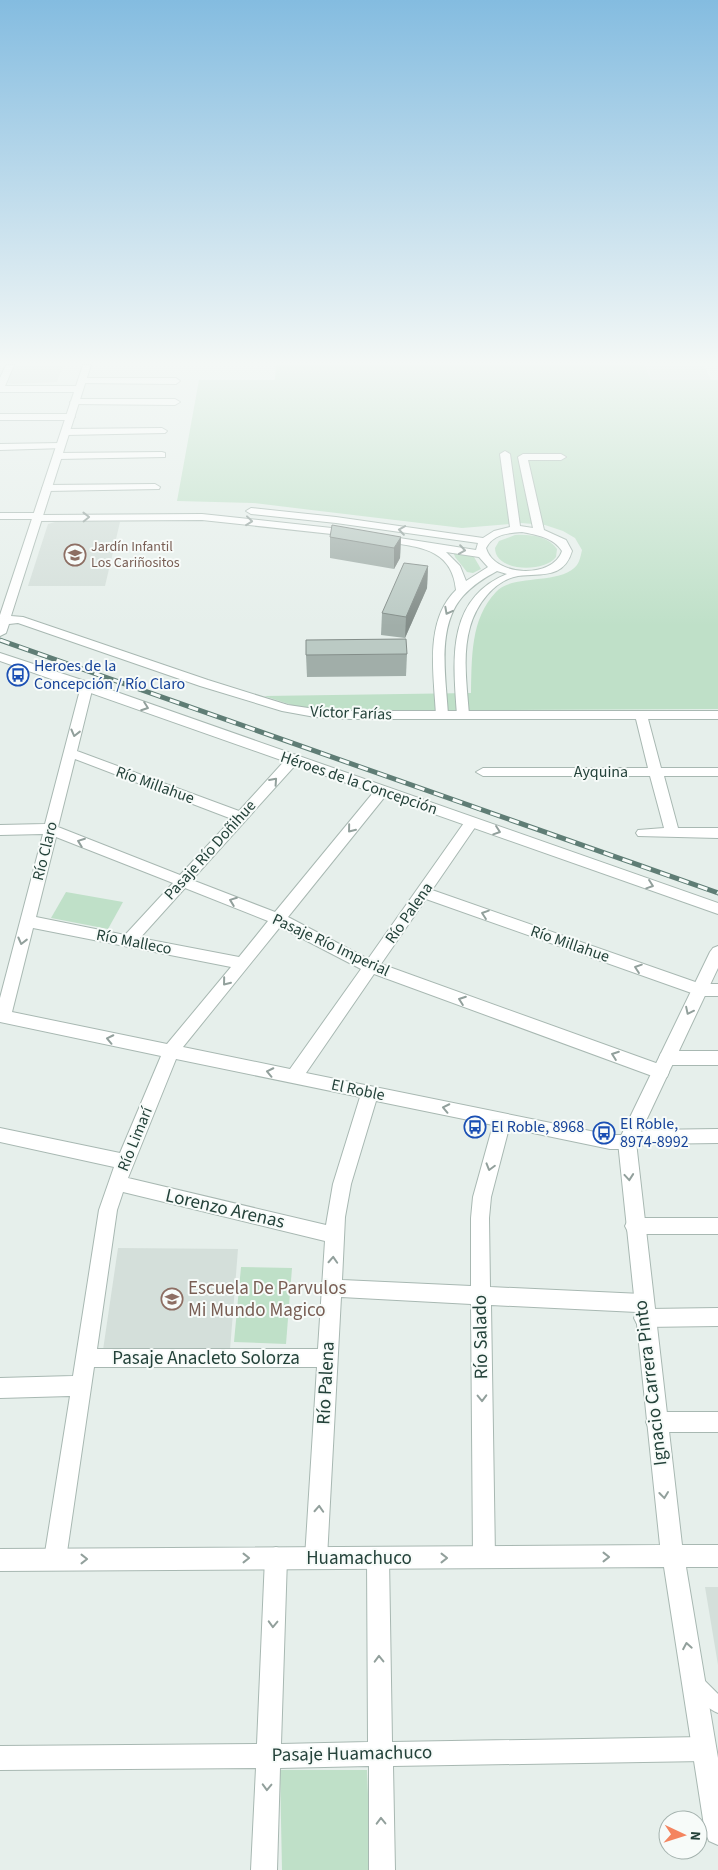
<svg xmlns="http://www.w3.org/2000/svg" width="718" height="1870" viewBox="0 0 718 1870" font-family="'Source Sans 3',sans-serif">
	<style>
		.built { fill: #d4dfda }
		.green { fill: #bfe0c8 }
		.lines { fill: none; stroke-linecap: round; stroke-linejoin: round }
		.service-casing { stroke: #a8b8b2; stroke-width: 2 }
		.minor-casing { stroke: #a8b8b2; stroke-width: 2 }
		.tertiary-casing { stroke: #a8b8b2; stroke-width: 2 }
		.service { fill: #fff; fill-rule: evenodd }
		.minor { fill: #fff; fill-rule: evenodd }
		.tertiary { fill: #fff; fill-rule: evenodd }
		.rail-casing { stroke: #5f7d75; stroke-width: 5 }
		.rail { stroke: #f7fbf9; stroke-width: 3; stroke-dasharray: 10; stroke-linecap: butt }
		.wall { fill: #a1aea9 }
		.shaded-wall { fill: #838d89 }
		.building { fill: #bbcac4; stroke: #838d89 }
		.oneway { stroke: #92a09c }
		.labels { text-anchor: middle; dominant-baseline: central; stroke-width: 4; stroke-linejoin: round; paint-order: stroke }
		.far-education-label { font-size: 14px; fill: #785e54; stroke: #f7fbf9; text-anchor: start }
		.transit-label { font-size: 16px; fill: #164399; stroke: #f7fbf9; text-anchor: start }
		.street-label { font-size: 16px; fill: #24423a; stroke: #f7fbf9 }
		.near-street-label { font-size: 19px; fill: #24423a; stroke: #f7fbf9 }
		.near-education-label { font-size: 19px; fill: #785e54; stroke: #f7fbf9; text-anchor: start }
	</style>
	<rect width="100%" height="100%" fill="#e6efeb"/>
	<g class="built">
		<polygon points="15,365 63,365 57,382 12,384 8,383"/>
		<polygon points="645,365 704,365 711,380 651,380"/>
		<polygon points="55,522 120,522 105,586 28,586 48,524"/>
		<polygon points="118,1248 238,1249 230,1350 103,1350"/>
		<polygon points="705,1587 718,1587 718,1665"/>
	</g>
	<g class="green">
		<path d="M276,365H645L651,380H718V709L332,711L301,708L264,696L471,693C472,659 470,619 496,592C513,573 560,586 577,565C580,561 581,554 582,550L575,538L563,531L545,525L521,523L462,528L253,503L177,501L199,380H275Z"/>
		<path d="M515,535C530,534 548,536 557,549L556,557C544,573 495,572 495,548L499,541Z"/>
		<polygon points="456,553 474,557 481,569 473,573 467,572 455,557 454,554"/>
		<polygon points="66,892 123,902 108,929 51,918"/>
		<polygon points="241,1267 292,1268 286,1344 234,1342"/>
		<polygon points="280,1770 367,1770 371,1870 282,1870"/>
	</g>
	<g class="lines">
		<g class="service-casing">
			<path id="service" d="M699,1679L705,1681L718,1694V1713C708,1709 695,1697 691,1687L693,1681Z"/>
		</g>
		<g class="minor-casing">
			<g id="minor">
				<polygon points="6,365 14,365 5,386 79,386 83,389 79,392 0,392 0,378"/>
				<polygon points="82,378 176,378 180,381 176,384 79,383 78,381"/>
				<polygon points="75,399 175,399 180,402 175,405 72,404 70,402"/>
				<polygon points="0,414 70,414 75,417 70,420 0,420"/>
				<polygon points="162,428 167,431 165,433 66,435 61,432 66,429"/>
				<polygon points="61,443 64,444 64,448 0,450 0,444"/>
				<path d="M505,451L510,454L520,526L533,528L518,457L523,454H561L566,457L561,460H528L544,530L566,540L572,551C564,579 541,573 518,576C494,580 476,605 470,627C462,655 467,687 469,715L463,719L457,715C453,660 446,599 507,574L497,571C484,578 473,585 463,596C436,626 446,678 448,715L442,719L436,715C434,675 424,621 456,590C452,546 415,547 380,541L375,538L380,535L476,550L478,543L336,523L251,514L246,511L251,508L336,517L483,538L494,531L510,527L500,454ZM522,532C537,535 553,537 562,551C553,579 494,577 486,548C493,534 508,533 522,532ZM446,552L479,557L488,567L466,581L460,566Z"/>
				<polygon points="162,452 165,453 165,457 58,459 53,456 58,453"/>
				<polygon points="155,484 160,487 159,489 47,491 42,488 47,485"/>
				<polygon points="0,513 38,513 42,515 202,514 350,530 355,533 350,536 202,520 38,521 34,519 0,519"/>
				<path d="M87,682L93,686L77,751L239,811L288,757L293,756L300,760L192,880L275,912L377,788H387L389,791L387,794L288,917L368,959L466,820H476L478,823L432,890L701,984H718V996H700L426,899L381,964L667,1067L669,1072L667,1077L661,1079L655,1077L374,974L306,1073L610,1135H627L648,1130L718,1129V1143L648,1144L627,1149H610L509,1128L491,1197L489,1218L490,1287L642,1294L649,1297L652,1303L649,1309L718,1308V1326L644,1327L637,1324L634,1318L637,1312L491,1305L495,1557L492,1565L484,1568L476,1565L473,1557L471,1304L341,1297L327,1558L324,1566L316,1569L308,1566L305,1558L317,1367H94L66,1559L63,1567L55,1570L47,1567L44,1559L70,1396L0,1398V1378L73,1376L99,1210L114,1167L0,1142V1128L120,1153L161,1056L0,1022V998L43,834L0,835V825L45,824L81,686ZM75,759L232,819L180,875L58,827ZM56,837L173,883L125,935L36,917ZM185,888L268,921L239,957L140,938ZM280,927L361,969L290,1069L183,1047ZM33,928L231,967L167,1044L12,1012ZM176,1059L360,1097L333,1184L326,1225L128,1178ZM376,1101L493,1125L473,1197L471,1218V1286L342,1280L345,1217L351,1184ZM123,1192L325,1241L318,1349H97L117,1210Z"/>
				<polygon points="641,711 647,715 661,768 718,768 718,776 664,776 678,828 718,828 718,838 638,836 636,833 638,830 664,828 650,776 483,776 476,772 483,768 648,768 635,715"/>
				<polygon points="667,1051 718,1051 718,1065 667,1065 661,1063 659,1058 661,1053"/>
				<polygon points="634,1218 718,1218 718,1234 634,1234 628,1232 625,1226 628,1220"/>
				<polygon points="656,1412 718,1412 718,1432 656,1432 649,1429 646,1422 649,1415"/>
				<polygon points="276,1547 284,1550 287,1558 281,1744 368,1742 367,1558 370,1550 378,1547 386,1550 389,1558 392,1742 704,1737 713,1740 716,1749 713,1758 704,1761 393,1766 395,1870 369,1870 369,1766 280,1768 277,1870 251,1870 256,1768 0,1770 0,1746 257,1744 265,1558 268,1550"/>
			</g>
		</g>
		<g class="tertiary-casing">
			<g id="tertiary">
				<polygon points="83,365 91,365 11,616 23,617 208,680 288,705 315,709 351,711 718,711 718,719 351,719 315,717 282,711 200,686 18,623 9,624 6,633 0,636 0,615"/>
				<polygon points="0,653 91,683 718,903 718,914 0,661"/>
				<polygon points="718,946 718,968 636,1142 682,1545 718,1545 718,1567 686,1567 718,1758 718,1845 709,1841 705,1832 664,1567 0,1571 0,1549 660,1545 618,1142 710,952 713,948"/>
			</g>
		</g>
		<use href="#service" class="service"/>
		<use href="#minor" class="minor"/>
		<use href="#tertiary" class="tertiary"/>
		<g class="rail-casing">
			<polyline id="rail" points="0,640 718,893"/>
		</g>
		<use href="#rail" class="rail"/>
	</g>
	<g class="wall">
		<polygon points="330,537 401,537 400,558 394,569 330,558"/>
		<polygon points="428,566 427,588 405,638 381,635 382,613"/>
		<polygon points="407,654 406,676 307,677 306,655"/>
	</g>
	<g class="shaded-wall">
		<polygon points="401,537 400,558 394,569 394,548"/>
		<polygon points="428,566 427,588 405,638 406,617"/>
	</g>
	<g class="building">
		<polygon points="332,525 401,537 394,548 330,537"/>
		<polygon points="404,563 428,566 406,617 382,613"/>
		<polygon points="406,639 407,654 306,655 306,640"/>
	</g>
	<defs><path id="oneway-chevron" d="M-2-3.5L2.5 0L-2 3.5" fill="none" stroke-width="1.6" stroke-linecap="round" stroke-linejoin="round" transform="scale(1.25)"/></defs>
	<g class="oneway">
		<use href="#oneway-chevron" transform="translate(86 517) rotate(-1)"/>
		<use href="#oneway-chevron" transform="translate(249 521) rotate(6)"/>
		<use href="#oneway-chevron" transform="translate(402 530) rotate(-172)"/>
		<use href="#oneway-chevron" transform="translate(462 550) rotate(8)"/>
		<use href="#oneway-chevron" transform="translate(448 611) rotate(118)"/>
		<use href="#oneway-chevron" transform="translate(145 707) rotate(20)"/>
		<use href="#oneway-chevron" transform="translate(75 733) rotate(104)"/>
		<use href="#oneway-chevron" transform="translate(274 781) rotate(-48)"/>
		<use href="#oneway-chevron" transform="translate(351 829) rotate(129)"/>
		<use href="#oneway-chevron" transform="translate(497 831) rotate(19)"/>
		<use href="#oneway-chevron" transform="translate(81 842) rotate(-159)"/>
		<use href="#oneway-chevron" transform="translate(650 885) rotate(19)"/>
		<use href="#oneway-chevron" transform="translate(233 901) rotate(-159)"/>
		<use href="#oneway-chevron" transform="translate(485 914) rotate(-161)"/>
		<use href="#oneway-chevron" transform="translate(22 941) rotate(104)"/>
		<use href="#oneway-chevron" transform="translate(638 968) rotate(-161)"/>
		<use href="#oneway-chevron" transform="translate(226 982) rotate(129)"/>
		<use href="#oneway-chevron" transform="translate(462 1000) rotate(-160)"/>
		<use href="#oneway-chevron" transform="translate(689 1011) rotate(116)"/>
		<use href="#oneway-chevron" transform="translate(110 1039) rotate(-168)"/>
		<use href="#oneway-chevron" transform="translate(615 1055) rotate(-160)"/>
		<use href="#oneway-chevron" transform="translate(270 1072) rotate(-168)"/>
		<use href="#oneway-chevron" transform="translate(446 1108) rotate(-168)"/>
		<use href="#oneway-chevron" transform="translate(490 1167) rotate(106)"/>
		<use href="#oneway-chevron" transform="translate(629 1177) rotate(85)"/>
		<use href="#oneway-chevron" transform="translate(333 1260) rotate(-87)"/>
		<use href="#oneway-chevron" transform="translate(482 1398) rotate(89)"/>
		<use href="#oneway-chevron" transform="translate(664 1495) rotate(83)"/>
		<use href="#oneway-chevron" transform="translate(319 1509) rotate(-87)"/>
		<use href="#oneway-chevron" transform="translate(606 1557)"/>
		<use href="#oneway-chevron" transform="translate(246 1558)"/>
		<use href="#oneway-chevron" transform="translate(444 1558)"/>
		<use href="#oneway-chevron" transform="translate(84 1559)"/>
		<use href="#oneway-chevron" transform="translate(273 1624) rotate(92)"/>
		<use href="#oneway-chevron" transform="translate(687 1646) rotate(-100)"/>
		<use href="#oneway-chevron" transform="translate(379 1659) rotate(-91)"/>
		<use href="#oneway-chevron" transform="translate(267 1787) rotate(92)"/>
		<use href="#oneway-chevron" transform="translate(381 1821) rotate(-91)"/>
	</g>
	<linearGradient id="sky" x2="0" y2="1"><stop stop-color="#84bce0"/><stop offset="0.58" stop-color="#f4f8f6"/><stop offset="1" stop-color="#f4f8f6" stop-opacity="0"/></linearGradient>
	<rect width="718" height="626" fill="url(#sky)"/>
	<defs>
		<g id="school-ring" transform="scale(1.125)"><circle r="9.5" fill="#f7fbf9" stroke="#8d6e63" stroke-width="1.5"/><path d="M0-5L7-2L0 1L-7-2ZM-4 1L0 2.5L4 1V4Q0 6-4 4Z" fill="#8d6e63"/></g>
		<g id="bus-ring" transform="scale(1.125)"><circle r="9.5" fill="#f7fbf9" stroke="#1a4fb4" stroke-width="1.5"/><path d="M-5-6H5V4H4V6H2V4H-2V6H-4V4H-5ZM-3.5-4V0h7V-4ZM-3.5 1.2v1.5H-2V1.2ZM2 1.2v1.5H3.5V1.2Z" fill="#1a4fb4"/></g>
	</defs>
	<g fill-rule="evenodd">
		<use href="#school-ring" x="75" y="555"/>
		<use href="#bus-ring" x="18" y="675"/>
		<use href="#bus-ring" x="475" y="1127"/>
		<use href="#bus-ring" x="604" y="1133"/>
		<use href="#school-ring" x="172" y="1299"/>
	</g>
	<g class="labels">
		<g class="far-education-label">
			<text x="91" y="547">Jardín Infantil<tspan x="91" dy="16">Los Cariñositos</tspan></text>
		</g>
		<g class="transit-label">
			<text x="34" y="666">Heroes de la<tspan x="34" dy="18">Concepción / Río Claro</tspan></text>
			<text x="620" y="1124">El Roble,<tspan x="620" dy="18">8974-8992</tspan></text>
			<text x="491" y="1127">El Roble, 8968</text>
		</g>
		<g class="street-label">
			<text transform="translate(351 713) rotate(2)">Víctor Farías</text>
			<text x="601" y="772">Ayquina</text>
			<text transform="translate(359 783) rotate(19)">Héroes de la Concepción</text>
			<text transform="translate(155 785) rotate(20)">Río Millahue</text>
			<text transform="translate(210 850) rotate(-48)">Pasaje Río Doñihue</text>
			<text transform="translate(45 851) rotate(-76)">Río Claro</text>
			<text transform="translate(409 913) rotate(-55)">Río Palena</text>
			<text transform="translate(134 942) rotate(11)">Río Malleco</text>
			<text transform="translate(570 944) rotate(19)">Río Millahue</text>
			<text transform="translate(331 945) rotate(25)">Pasaje Río Imperial</text>
			<text transform="translate(358 1090) rotate(12)">El Roble</text>
			<text transform="translate(135 1139) rotate(-68)">Río Limarí</text>
		</g>
		<g class="near-street-label">
			<text transform="translate(225 1209) rotate(13)">Lorenzo Arenas</text>
			<text transform="translate(481 1337) rotate(-91)">Río Salado</text>
			<text x="206" y="1358">Pasaje Anacleto Solorza</text>
			<text transform="translate(326 1383) rotate(-87)">Río Palena</text>
			<text transform="translate(651 1383) rotate(-97)">Ignacio Carrera Pinto</text>
			<text x="359" y="1558">Huamachuco</text>
			<text transform="translate(352 1754) rotate(-1)">Pasaje Huamachuco</text>
		</g>
		<g class="near-education-label">
			<text x="188" y="1288">Escuela De Parvulos<tspan x="188" dy="22">Mi Mundo Magico</tspan></text>
		</g>
	</g>
	<g transform="translate(683 1835) rotate(94)"><circle r="24" fill="#f7fbf9" stroke="#a3b1ad"/>
	<path d="M0-4L9 19L0 12L-9 19Z" fill="#f4845f"/>
	<text y="-8" font-size="14" font-weight="bold" text-anchor="middle" fill="#24423a">N</text>
	</g>
</svg>
